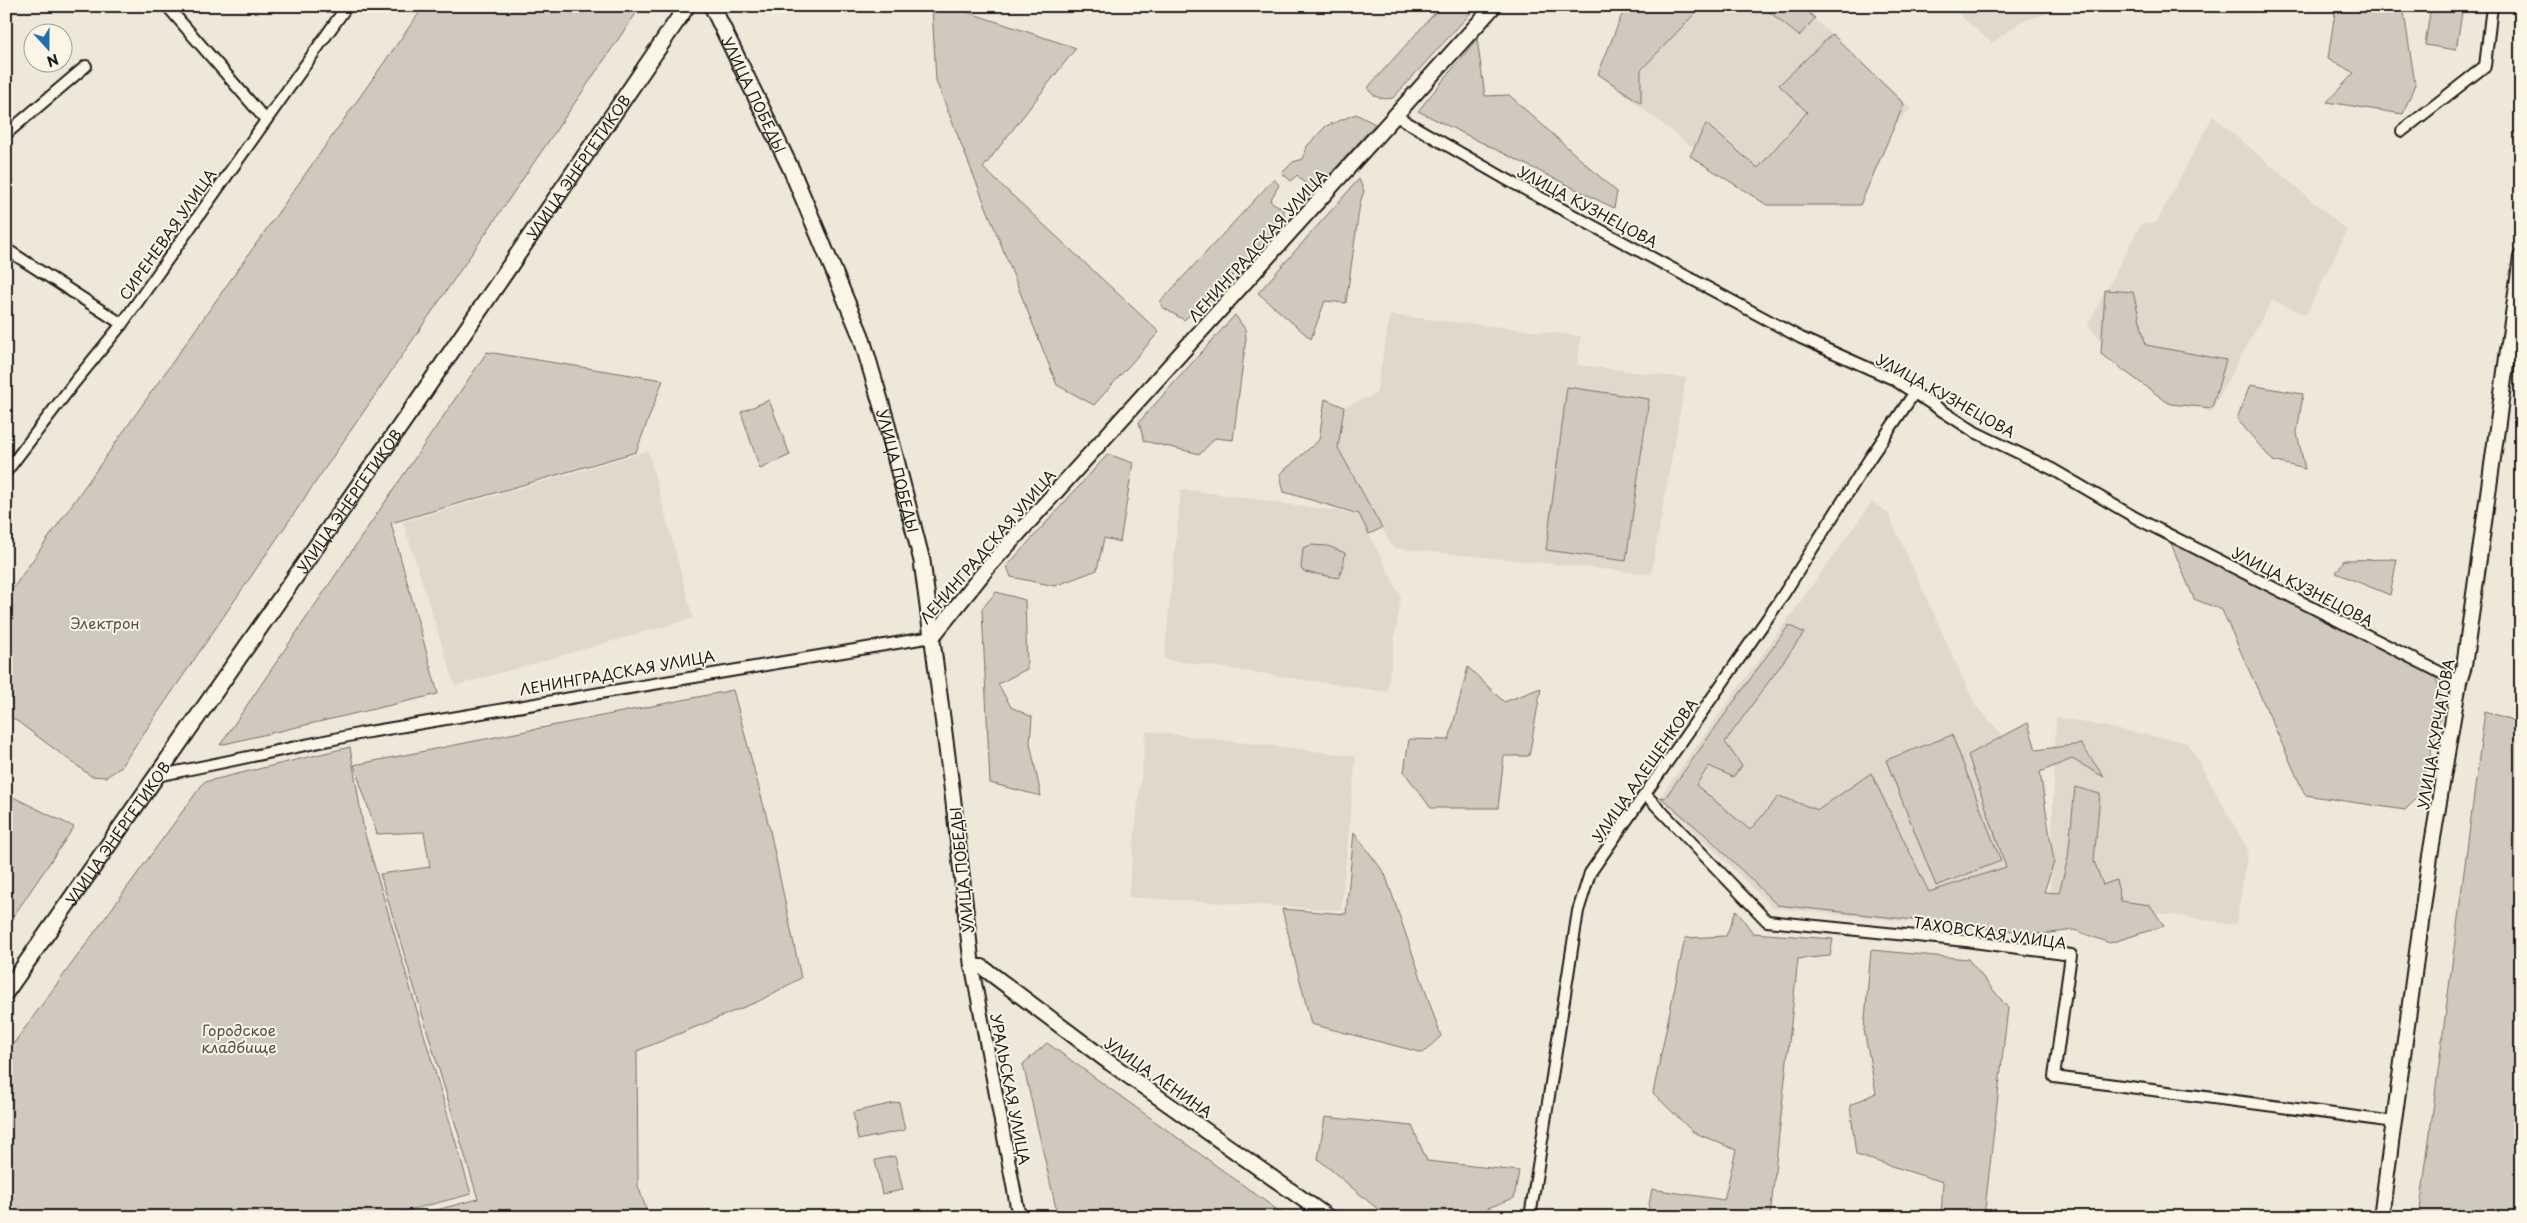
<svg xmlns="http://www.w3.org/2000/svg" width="2527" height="1223" viewBox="0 0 2527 1223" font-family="'Playpen Sans',sans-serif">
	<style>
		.built { fill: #ded9cb }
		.green { fill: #cfcabd; stroke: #76736c }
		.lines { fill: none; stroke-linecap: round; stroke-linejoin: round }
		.minor-casing { stroke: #1c1c1c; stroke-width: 14 }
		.tertiary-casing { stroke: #1c1c1c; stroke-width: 16 }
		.secondary-casing { stroke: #1c1c1c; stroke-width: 18 }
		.primary-casing { stroke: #1c1c1c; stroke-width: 19 }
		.minor { stroke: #fcf5e5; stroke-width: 10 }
		.tertiary { stroke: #fcf5e5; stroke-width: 12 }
		.secondary { stroke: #fcf5e5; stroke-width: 14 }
		.primary { stroke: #fcf5e5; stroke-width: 15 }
		.labels { text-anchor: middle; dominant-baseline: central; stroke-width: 4; stroke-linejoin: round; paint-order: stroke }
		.street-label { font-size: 15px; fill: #1c1c1c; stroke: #fcf5e5 }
		.park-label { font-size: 15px; fill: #52504c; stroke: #fcf5e5 }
	</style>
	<rect width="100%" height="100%" fill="#eee8d9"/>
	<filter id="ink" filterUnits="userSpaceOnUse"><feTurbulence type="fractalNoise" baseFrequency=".02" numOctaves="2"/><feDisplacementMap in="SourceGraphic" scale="10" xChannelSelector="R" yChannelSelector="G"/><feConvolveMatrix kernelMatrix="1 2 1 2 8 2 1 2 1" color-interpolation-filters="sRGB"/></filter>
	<g filter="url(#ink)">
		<g class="built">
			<polygon points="1662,6 1800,6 1911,108 1828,197 1767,205 1598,74"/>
			<polygon points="1949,6 2043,6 2046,14 2020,22 1992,43"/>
			<polygon points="2213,116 2347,231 2306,315 2272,300 2210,413 2100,341 2088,324 2141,224 2156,223"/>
			<polygon points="1390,315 1581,336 1577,365 1686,378 1651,574 1393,548 1338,448 1344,407 1376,394"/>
			<polygon points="648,451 693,618 455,686 403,522"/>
			<polygon points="1181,489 1359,514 1401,597 1387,692 1164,659"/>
			<polygon points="1872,502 1888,513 1975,705 2012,745 2021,933 1773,908 1660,797"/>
			<polygon points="2056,717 2188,743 2248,850 2236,925 2050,896"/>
			<polygon points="1146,731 1356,756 1341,910 1128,897"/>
		</g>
		<g class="green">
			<polygon points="424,6 641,6 120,768 106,777 91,776 6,713 6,598"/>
			<polygon points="932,6 949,6 1076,48 983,168 1159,332 1094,405 1057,385 936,81"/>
			<path d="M1441,6H1477L1393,98C1382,100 1375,98 1368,89L1370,85Z"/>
			<polygon points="1630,6 1702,6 1641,70 1641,103 1598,74 1623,12"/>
			<polygon points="1762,6 1800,6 1815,18 1799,36"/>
			<polygon points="2336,6 2403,6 2415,84 2403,114 2327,102 2354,73 2328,58"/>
			<polygon points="2431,6 2463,6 2456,50 2425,45"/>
			<polygon points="1832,34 1904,104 1860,205 1767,205 1690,156 1706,124 1758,168 1807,112 1779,85"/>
			<polygon points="1477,39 1485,96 1509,95 1617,192 1614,208 1418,111"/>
			<polygon points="1356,114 1375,124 1322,183 1310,189 1297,175 1291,181 1282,173 1293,162 1303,159 1307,146 1326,126"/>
			<polygon points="1274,179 1279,185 1270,201 1283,209 1285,217 1206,305 1198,307 1184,320 1162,307 1160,302"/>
			<polygon points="1359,179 1364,191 1360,203 1346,303 1325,301 1311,339 1258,293"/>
			<polygon points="2105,290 2133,292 2146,345 2226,360 2212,408 2170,404 2101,354"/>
			<polygon points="1235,315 1245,329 1246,338 1233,440 1215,438 1200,454 1144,441 1139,422"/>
			<polygon points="487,352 663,380 636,452 391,523 438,694 220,745"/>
			<polygon points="2250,385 2303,394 2297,433 2305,469 2273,461 2237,419"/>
			<polygon points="1567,387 1649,399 1626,561 1546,550"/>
			<polygon points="1325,399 1344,407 1338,448 1382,528 1369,534 1359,514 1284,492 1280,474 1319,440"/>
			<polygon points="769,400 790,455 760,469 741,412"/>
			<polygon points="1108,454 1133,463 1120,542 1104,538 1097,570 1055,586 1011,577 1007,566"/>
			<polygon points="2163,524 2432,667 2444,703 2419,796 2405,810 2305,795 2222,610 2194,599"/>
			<polygon points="1311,545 1328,546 1345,553 1344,562 1339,578 1305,572 1301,569 1303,548"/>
			<polygon points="2397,559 2390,595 2336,573 2344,560"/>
			<polygon points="996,592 1025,600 1027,669 998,684 1011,707 1032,717 1030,743 1041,796 990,783 982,609"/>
			<polygon points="1789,625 1804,633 1725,742 1742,766 1733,777 1709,766 1696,785 1750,830 1779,796 1818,810 1871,773 1929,892 2006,867 1968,755 2028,723 2036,750 2081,744 2104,777 2072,759 2040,772 2054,862 2044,892 2059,893 2068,858 2075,787 2100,794 2094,861 2103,885 2116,880 2121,901 2150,905 2164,926 2110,943 2074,930 2043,934 1777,905 1709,838 1660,797 1665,798"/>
			<polygon points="1468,667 1504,702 1541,688 1529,756 1504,756 1498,808 1431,808 1404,772 1409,739 1449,740"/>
			<polygon points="733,690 769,826 801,978 759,1001 637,1051 638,1186 649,1217 410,1217 478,1199 380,874 430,867 424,832 377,834 354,765"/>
			<polygon points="2485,711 2521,723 2521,1217 2419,1217"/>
			<polygon points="1952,735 2001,861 1936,886 1886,760"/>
			<polygon points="350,747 364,831 471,1194 383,1217 6,1217 6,1054 204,782"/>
			<polygon points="6,796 11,796 74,827 6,927"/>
			<polygon points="1354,832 1385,874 1441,1036 1423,1053 1311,1024 1282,909 1346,914"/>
			<polygon points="1736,910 1753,933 1833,939 1830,956 1798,959 1770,1217 1697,1217 1648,1210 1652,1189 1724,1200 1736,1150 1693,1132 1653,1093 1685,938 1726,936"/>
			<polygon points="1871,950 1968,959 2008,1008 1984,1217 1941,1217 1943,1182 1856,1155 1850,1105 1876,1093 1864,1030"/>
			<polygon points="1047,1043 1287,1217 1058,1217 1023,1064"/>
			<polygon points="899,1102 905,1130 858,1140 853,1112"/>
			<polygon points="1325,1117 1412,1126 1427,1161 1519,1171 1514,1198 1488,1208 1474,1217 1387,1217 1318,1159"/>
			<polygon points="895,1156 903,1190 882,1194 875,1160"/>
		</g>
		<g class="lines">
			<g class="minor-casing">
				<g id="minor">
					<polyline points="167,6 265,119"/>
					<polyline points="1396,116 1504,178 1801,338 1893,379 1975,432 2052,469 2136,518 2459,682"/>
					<polyline points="2402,131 2485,66 2492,6"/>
					<polyline points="6,134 86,66"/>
					<polyline points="6,249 122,324"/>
					<polyline points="6,472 74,383 122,324 347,6"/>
					<polyline points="157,776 363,733 932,637"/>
					<polyline points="1646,795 1767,921 1966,941 2071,955 2054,1077 2395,1122"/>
					<polyline points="1530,1217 1578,911 1590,873 1778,603 1870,458 1915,392"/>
				</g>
			</g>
			<g class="tertiary-casing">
				<polyline id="tertiary" points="972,967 1019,1217"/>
			</g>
			<g class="secondary-casing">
				<g id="secondary">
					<polyline points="1328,1217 1110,1063 982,967 972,967 953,798 932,637 989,566 1494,6"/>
					<polyline points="2381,1217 2430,856 2459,682 2464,666 2521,257"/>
				</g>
			</g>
			<g class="primary-casing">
				<g id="primary">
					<path id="s1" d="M712,6L791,169L861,336L885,417L922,561L932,637"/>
					<path id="s2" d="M6,992L419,399L687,6"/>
				</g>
			</g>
			<use href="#minor" class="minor"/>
			<use href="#tertiary" class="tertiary"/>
			<use href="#secondary" class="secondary"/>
			<use href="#primary" class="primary"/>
		</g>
	</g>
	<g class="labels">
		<g class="street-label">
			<text stroke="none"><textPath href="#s1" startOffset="98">УЛИЦА ПОБЕДЫ</textPath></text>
			<text stroke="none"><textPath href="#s2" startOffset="1004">УЛИЦА ЭНЕРГЕТИКОВ</textPath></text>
			<text transform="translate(1588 206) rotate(28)">УЛИЦА КУЗНЕЦОВА</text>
			<text transform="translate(167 234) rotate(-55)">СИРЕНЕВАЯ УЛИЦА</text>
			<text transform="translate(1257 245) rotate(-48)">ЛЕНИНГРАДСКАЯ УЛИЦА</text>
			<text transform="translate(1946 395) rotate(29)">УЛИЦА КУЗНЕЦОВА</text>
			<text stroke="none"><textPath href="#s1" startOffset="502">УЛИЦА ПОБЕДЫ</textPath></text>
			<text stroke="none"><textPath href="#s2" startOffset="599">УЛИЦА ЭНЕРГЕТИКОВ</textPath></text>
			<text transform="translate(987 546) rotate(-49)">ЛЕНИНГРАДСКАЯ УЛИЦА</text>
			<text transform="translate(2303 586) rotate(27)">УЛИЦА КУЗНЕЦОВА</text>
			<text transform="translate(617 672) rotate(-10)">ЛЕНИНГРАДСКАЯ УЛИЦА</text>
			<text transform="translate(2435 734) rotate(-80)">УЛИЦА КУРЧАТОВА</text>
			<text transform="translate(1644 770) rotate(-55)">УЛИЦА АЛЕЩЕНКОВА</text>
			<text stroke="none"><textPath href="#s2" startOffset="194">УЛИЦА ЭНЕРГЕТИКОВ</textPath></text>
			<text transform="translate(961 870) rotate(-96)">УЛИЦА ПОБЕДЫ</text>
			<text transform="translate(1990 932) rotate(8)">ТАХОВСКАЯ УЛИЦА</text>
			<text transform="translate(1159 1077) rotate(35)">УЛИЦА ЛЕНИНА</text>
			<text transform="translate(1011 1089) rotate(79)">УРАЛЬСКАЯ УЛИЦА</text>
		</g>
		<g class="park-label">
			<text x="105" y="622">Электрон</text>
			<text x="239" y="1029">Городское<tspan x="239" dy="17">кладбище</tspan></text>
		</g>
	</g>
	<rect width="2527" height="1223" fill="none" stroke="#fcf5e5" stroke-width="25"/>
	<rect x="12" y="12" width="2502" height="1198" fill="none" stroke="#1c1c1c" stroke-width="2" filter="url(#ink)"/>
	<g transform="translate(48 48) rotate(159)"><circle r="24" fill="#fcf5e5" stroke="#a29e95"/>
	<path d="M0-4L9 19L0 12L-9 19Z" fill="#1f6fb2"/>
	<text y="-8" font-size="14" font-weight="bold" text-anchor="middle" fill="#1c1c1c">N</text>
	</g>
</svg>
